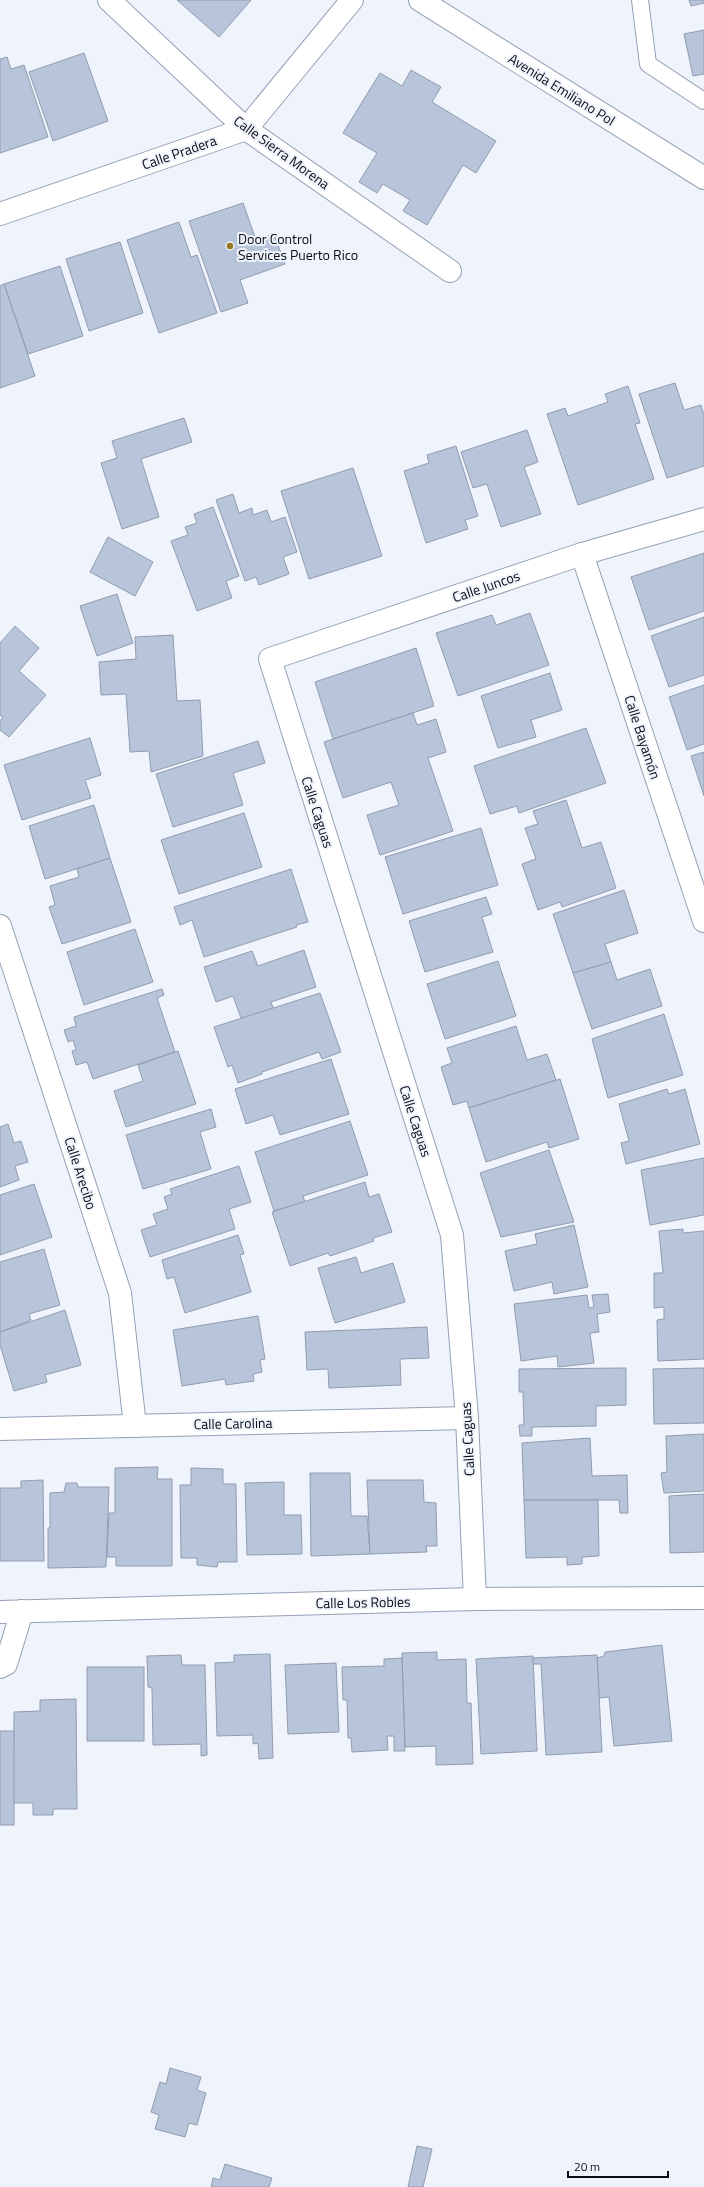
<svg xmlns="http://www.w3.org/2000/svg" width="704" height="2187" viewBox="0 0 704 2187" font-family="'Titillium Web',sans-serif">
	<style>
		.building { fill: #b8c4da; stroke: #919cb1 }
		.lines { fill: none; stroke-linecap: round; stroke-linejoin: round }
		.lane-casing { stroke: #95a0b5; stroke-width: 18 }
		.street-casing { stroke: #95a0b5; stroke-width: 24 }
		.lane { stroke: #fff; stroke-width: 16 }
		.street { stroke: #fff; stroke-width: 22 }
		.poi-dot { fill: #96771f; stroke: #eef3fc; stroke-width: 1.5 }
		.labels { text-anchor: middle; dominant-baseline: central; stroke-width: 4; stroke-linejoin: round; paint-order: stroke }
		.street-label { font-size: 14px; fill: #090d14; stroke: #eef3fc }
		.poi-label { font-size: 14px; fill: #090d14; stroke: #eef3fc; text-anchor: start }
	</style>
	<rect width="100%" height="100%" fill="#eef3fc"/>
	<g class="building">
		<polygon points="177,0 251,0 219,37"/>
		<polygon points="689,0 704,0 704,3 691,6"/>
		<polygon points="704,30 704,74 693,76 684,34"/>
		<polygon points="84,53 108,121 53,141 29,72"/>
		<polygon points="7,57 11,69 24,65 48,137 0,153 0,59"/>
		<polygon points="411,70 441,87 432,102 496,141 476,173 463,165 427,225 403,211 410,200 383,184 377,193 359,182 377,153 343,133 380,73 402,86"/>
		<polygon points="243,203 256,240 274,234 285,264 240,280 248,303 221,312 189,221"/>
		<polygon points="179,222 191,257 197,255 217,313 159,333 127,240"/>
		<polygon points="120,242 143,313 89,331 66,259"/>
		<polygon points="60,266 83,336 28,354 4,284"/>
		<polygon points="4,284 35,376 0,388 0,286"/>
		<polygon points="675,383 684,410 701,405 704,415 704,466 667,478 639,394"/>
		<polygon points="628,386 640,423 635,424 654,479 578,505 547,414 565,408 568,416 608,402 605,394"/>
		<polygon points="184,418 192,442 141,459 159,517 122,529 101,463 117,458 112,441"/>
		<polygon points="527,430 538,462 524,467 541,514 501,527 487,484 473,488 461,452"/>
		<polygon points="456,446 478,516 465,520 468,529 426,543 404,471 429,463 427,455"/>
		<polygon points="353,468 382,556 309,579 281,491"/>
		<polygon points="233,494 239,513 252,508 253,515 267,510 271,522 285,517 297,552 283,557 289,574 259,585 256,577 245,581 216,500"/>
		<polygon points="213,507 239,576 226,581 232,598 197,611 171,541 188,535 185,527 197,523 194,514"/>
		<polygon points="108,537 153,562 135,596 90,572"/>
		<polygon points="704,553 704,611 649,630 631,577"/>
		<polygon points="117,594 133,643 97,656 80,606"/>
		<polygon points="530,613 549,665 458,696 436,633 492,615 496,625"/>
		<polygon points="704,617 704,675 669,687 651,636"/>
		<polygon points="15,626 39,648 19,671 46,695 9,737 0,730 0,721 3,717 0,715 0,643"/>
		<polygon points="173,635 177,701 200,700 203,756 151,772 149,751 130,752 126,694 101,695 99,662 136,659 135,637"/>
		<polygon points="416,648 434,706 333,739 315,682"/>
		<polygon points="550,673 562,710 531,720 536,737 498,748 481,696"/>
		<polygon points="704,685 704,744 687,750 669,697"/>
		<polygon points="413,713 417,725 436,719 446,752 428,758 453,831 380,855 367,815 399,805 391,782 343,798 324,742"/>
		<polygon points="586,728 606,783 519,813 517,806 490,814 474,766"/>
		<polygon points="90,738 101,775 85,780 91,798 22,820 4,765"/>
		<polygon points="258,741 265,763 233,773 243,805 173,827 156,774"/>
		<polygon points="704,752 704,796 691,756"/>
		<polygon points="566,800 582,848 601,842 616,888 562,907 560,902 538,910 522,864 536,859 525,828 538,824 533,811"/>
		<polygon points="94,805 110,858 45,879 29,826"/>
		<polygon points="244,813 262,867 179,894 161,840"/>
		<polygon points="481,828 498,885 403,914 385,857"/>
		<polygon points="110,858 131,922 62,944 49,907 55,905 50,886 79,877 77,869"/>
		<polygon points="291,869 308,922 296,925 297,927 204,957 192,920 180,925 174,907"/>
		<polygon points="624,890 638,933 605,944 611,962 573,973 553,914"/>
		<polygon points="486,897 492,914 482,917 493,952 425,972 409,921"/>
		<polygon points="135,929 153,982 84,1005 67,952"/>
		<polygon points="304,950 316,987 271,1002 274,1010 241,1018 233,996 216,1002 204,967 252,951 258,966"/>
		<polygon points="498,961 516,1016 445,1039 427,984"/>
		<polygon points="611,962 617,980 650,969 662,1006 592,1029 573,973"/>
		<polygon points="162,989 164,995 157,998 175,1052 93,1079 87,1062 76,1065 72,1051 76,1050 73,1040 68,1042 64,1030 76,1026 74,1017"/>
		<polygon points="320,993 341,1052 322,1059 319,1052 262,1072 262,1074 238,1083 232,1065 228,1067 214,1027"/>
		<polygon points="664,1014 683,1075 608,1098 592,1039"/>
		<polygon points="516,1026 527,1060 547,1054 556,1080 469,1108 467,1101 453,1105 441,1067 452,1063 447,1048"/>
		<polygon points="178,1051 196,1104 126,1127 114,1091 143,1081 138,1065"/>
		<polygon points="331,1059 349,1114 280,1135 273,1115 246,1124 235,1089"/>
		<polygon points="560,1079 579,1139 549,1148 547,1142 486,1162 469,1108"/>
		<polygon points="667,1089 669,1094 685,1089 700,1144 626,1164 621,1143 629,1141 619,1104"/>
		<polygon points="211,1109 216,1127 200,1132 211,1169 143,1189 126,1135"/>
		<polygon points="350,1121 368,1175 303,1196 305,1202 274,1211 255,1152"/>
		<polygon points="8,1124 14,1143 21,1141 28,1162 15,1166 19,1180 0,1187 0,1127"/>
		<polygon points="549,1150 574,1222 501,1237 480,1173"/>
		<polygon points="704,1158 704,1215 650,1225 641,1170"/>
		<polygon points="239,1166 251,1202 229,1209 235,1229 150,1257 141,1230 157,1225 153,1214 168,1209 164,1197 172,1194 170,1189"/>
		<polygon points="365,1182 369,1197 379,1194 392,1232 373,1238 374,1241 330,1256 328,1253 290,1266 272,1212"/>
		<polygon points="34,1184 52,1237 0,1255 0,1195"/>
		<polygon points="574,1225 588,1287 554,1294 552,1282 514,1291 505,1251 537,1244 535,1234"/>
		<polygon points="683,1229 683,1233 704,1231 704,1359 658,1361 657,1320 664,1319 664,1307 654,1308 654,1273 663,1273 659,1231"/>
		<polygon points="238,1235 244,1254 240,1255 251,1292 185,1313 174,1277 167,1279 162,1260"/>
		<polygon points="44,1249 60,1305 29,1314 31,1320 0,1332 0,1262"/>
		<polygon points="356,1257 361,1273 393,1263 405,1302 335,1323 318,1268"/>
		<polygon points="608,1294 610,1312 597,1314 599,1332 590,1333 594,1363 558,1367 557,1356 521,1361 514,1304 587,1295 589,1308 594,1307 592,1295"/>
		<polygon points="65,1310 81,1365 45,1375 47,1382 14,1391 0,1345 0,1332"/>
		<polygon points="258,1316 265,1359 260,1360 262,1372 253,1374 254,1381 226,1385 225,1379 182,1386 173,1330"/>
		<polygon points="427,1327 429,1358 400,1359 401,1385 329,1388 328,1369 307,1370 305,1332"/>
		<polygon points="626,1368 626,1405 596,1406 596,1426 532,1427 532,1436 520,1436 519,1425 524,1425 523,1392 519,1392 519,1369"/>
		<polygon points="704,1368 704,1423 654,1424 653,1369"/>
		<polygon points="704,1434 704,1491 664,1493 661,1473 667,1472 666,1436"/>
		<polygon points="590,1438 592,1476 627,1475 628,1513 620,1513 619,1500 524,1500 522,1443"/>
		<polygon points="158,1467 157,1479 172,1479 172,1566 116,1566 116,1557 107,1557 109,1513 115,1513 115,1468"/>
		<polygon points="191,1468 223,1469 223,1484 236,1484 237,1562 218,1562 217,1567 197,1565 197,1558 181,1558 180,1485 191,1485"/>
		<polygon points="310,1473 350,1473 351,1516 367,1516 370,1554 311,1556"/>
		<polygon points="43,1480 44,1561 0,1561 0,1488 21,1488 21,1481"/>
		<polygon points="367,1480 423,1480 424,1502 436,1503 437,1546 426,1546 427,1552 370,1554"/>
		<polygon points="284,1482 284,1515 301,1515 302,1554 247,1555 245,1483"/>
		<polygon points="66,1483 77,1483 78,1487 109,1487 106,1567 48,1568 48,1528 50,1528 50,1493 64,1492"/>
		<polygon points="704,1494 704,1552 670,1553 669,1496"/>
		<polygon points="524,1500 598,1500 599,1556 582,1557 582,1564 567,1565 567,1557 526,1558"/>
		<polygon points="662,1645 672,1741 614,1746 609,1697 599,1698 597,1658 604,1656 605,1652"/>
		<polygon points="437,1652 437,1660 466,1659 467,1703 471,1703 473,1764 436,1765 436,1746 405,1747 402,1653"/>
		<polygon points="270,1654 273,1758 259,1759 258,1743 253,1744 253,1735 217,1736 215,1663 234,1662 234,1655"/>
		<polygon points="181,1655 182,1665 205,1665 207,1755 201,1756 201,1744 153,1745 152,1688 148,1687 147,1656"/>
		<polygon points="597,1655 602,1752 546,1755 541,1664 532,1664 533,1658"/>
		<polygon points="533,1656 537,1751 481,1754 476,1659"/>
		<polygon points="402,1658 405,1751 394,1751 394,1736 387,1736 388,1750 352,1752 351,1738 348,1738 347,1700 343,1700 342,1667 384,1666 384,1659"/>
		<polygon points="336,1663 339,1732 288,1734 285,1665"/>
		<rect x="87" y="1667" width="57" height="74"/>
		<polygon points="76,1699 77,1809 53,1809 53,1815 33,1815 33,1803 13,1803 14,1712 40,1711 40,1700"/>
		<rect x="0" y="1731" width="14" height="94"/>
		<polygon points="170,2068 201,2077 197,2090 206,2093 197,2125 189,2123 185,2137 155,2129 159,2115 151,2112 160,2082 166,2084"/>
		<polygon points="417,2146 432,2149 423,2187 408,2187"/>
		<polygon points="225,2164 272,2178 269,2187 211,2187 213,2178 220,2180"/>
	</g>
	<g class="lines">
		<g class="lane-casing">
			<polyline id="lane" points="640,0 648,64 704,101"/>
		</g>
		<g class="street-casing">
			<g id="street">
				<polyline points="109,0 246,129 450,271"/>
				<polyline points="420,0 704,178"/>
				<polyline points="0,214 246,129 352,0"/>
				<polyline points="582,554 704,921"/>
				<polyline points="0,926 120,1293 135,1426"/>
				<polyline points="0,1429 467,1418"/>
				<polyline points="475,1599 467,1418 452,1235 270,659 582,554 704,519"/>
				<polyline points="0,1612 475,1599 704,1598"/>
				<polyline points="0,1667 6,1664 22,1611"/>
			</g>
		</g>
		<use href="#lane" class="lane"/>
		<use href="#street" class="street"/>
	</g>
	<circle class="poi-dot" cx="230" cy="246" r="4"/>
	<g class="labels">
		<g class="street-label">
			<text transform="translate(562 89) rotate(32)">Avenida Emiliano Pol</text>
			<text transform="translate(179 152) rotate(-19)">Calle Pradera</text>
			<text transform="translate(282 152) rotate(36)">Calle Sierra Morena</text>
			<text transform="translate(486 586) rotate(-19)">Calle Juncos</text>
			<text transform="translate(643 737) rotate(72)">Calle Bayamón</text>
			<text transform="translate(318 812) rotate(72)">Calle Caguas</text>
			<text transform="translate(416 1121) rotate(72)">Calle Caguas</text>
			<text transform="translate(81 1173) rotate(72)">Calle Arecibo</text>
			<text transform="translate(233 1423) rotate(-1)">Calle Carolina</text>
			<text transform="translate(467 1439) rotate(-93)">Calle Caguas</text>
			<text transform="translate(363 1602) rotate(-1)">Calle Los Robles</text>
		</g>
		<g class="poi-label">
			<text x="238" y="238">Door Control<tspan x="238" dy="16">Services Puerto Rico</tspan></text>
		</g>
	</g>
	<path d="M568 2171v6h100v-6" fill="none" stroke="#090d14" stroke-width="2"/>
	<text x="574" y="2171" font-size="12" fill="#090d14" stroke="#eef3fc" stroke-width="3" paint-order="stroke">20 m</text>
</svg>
